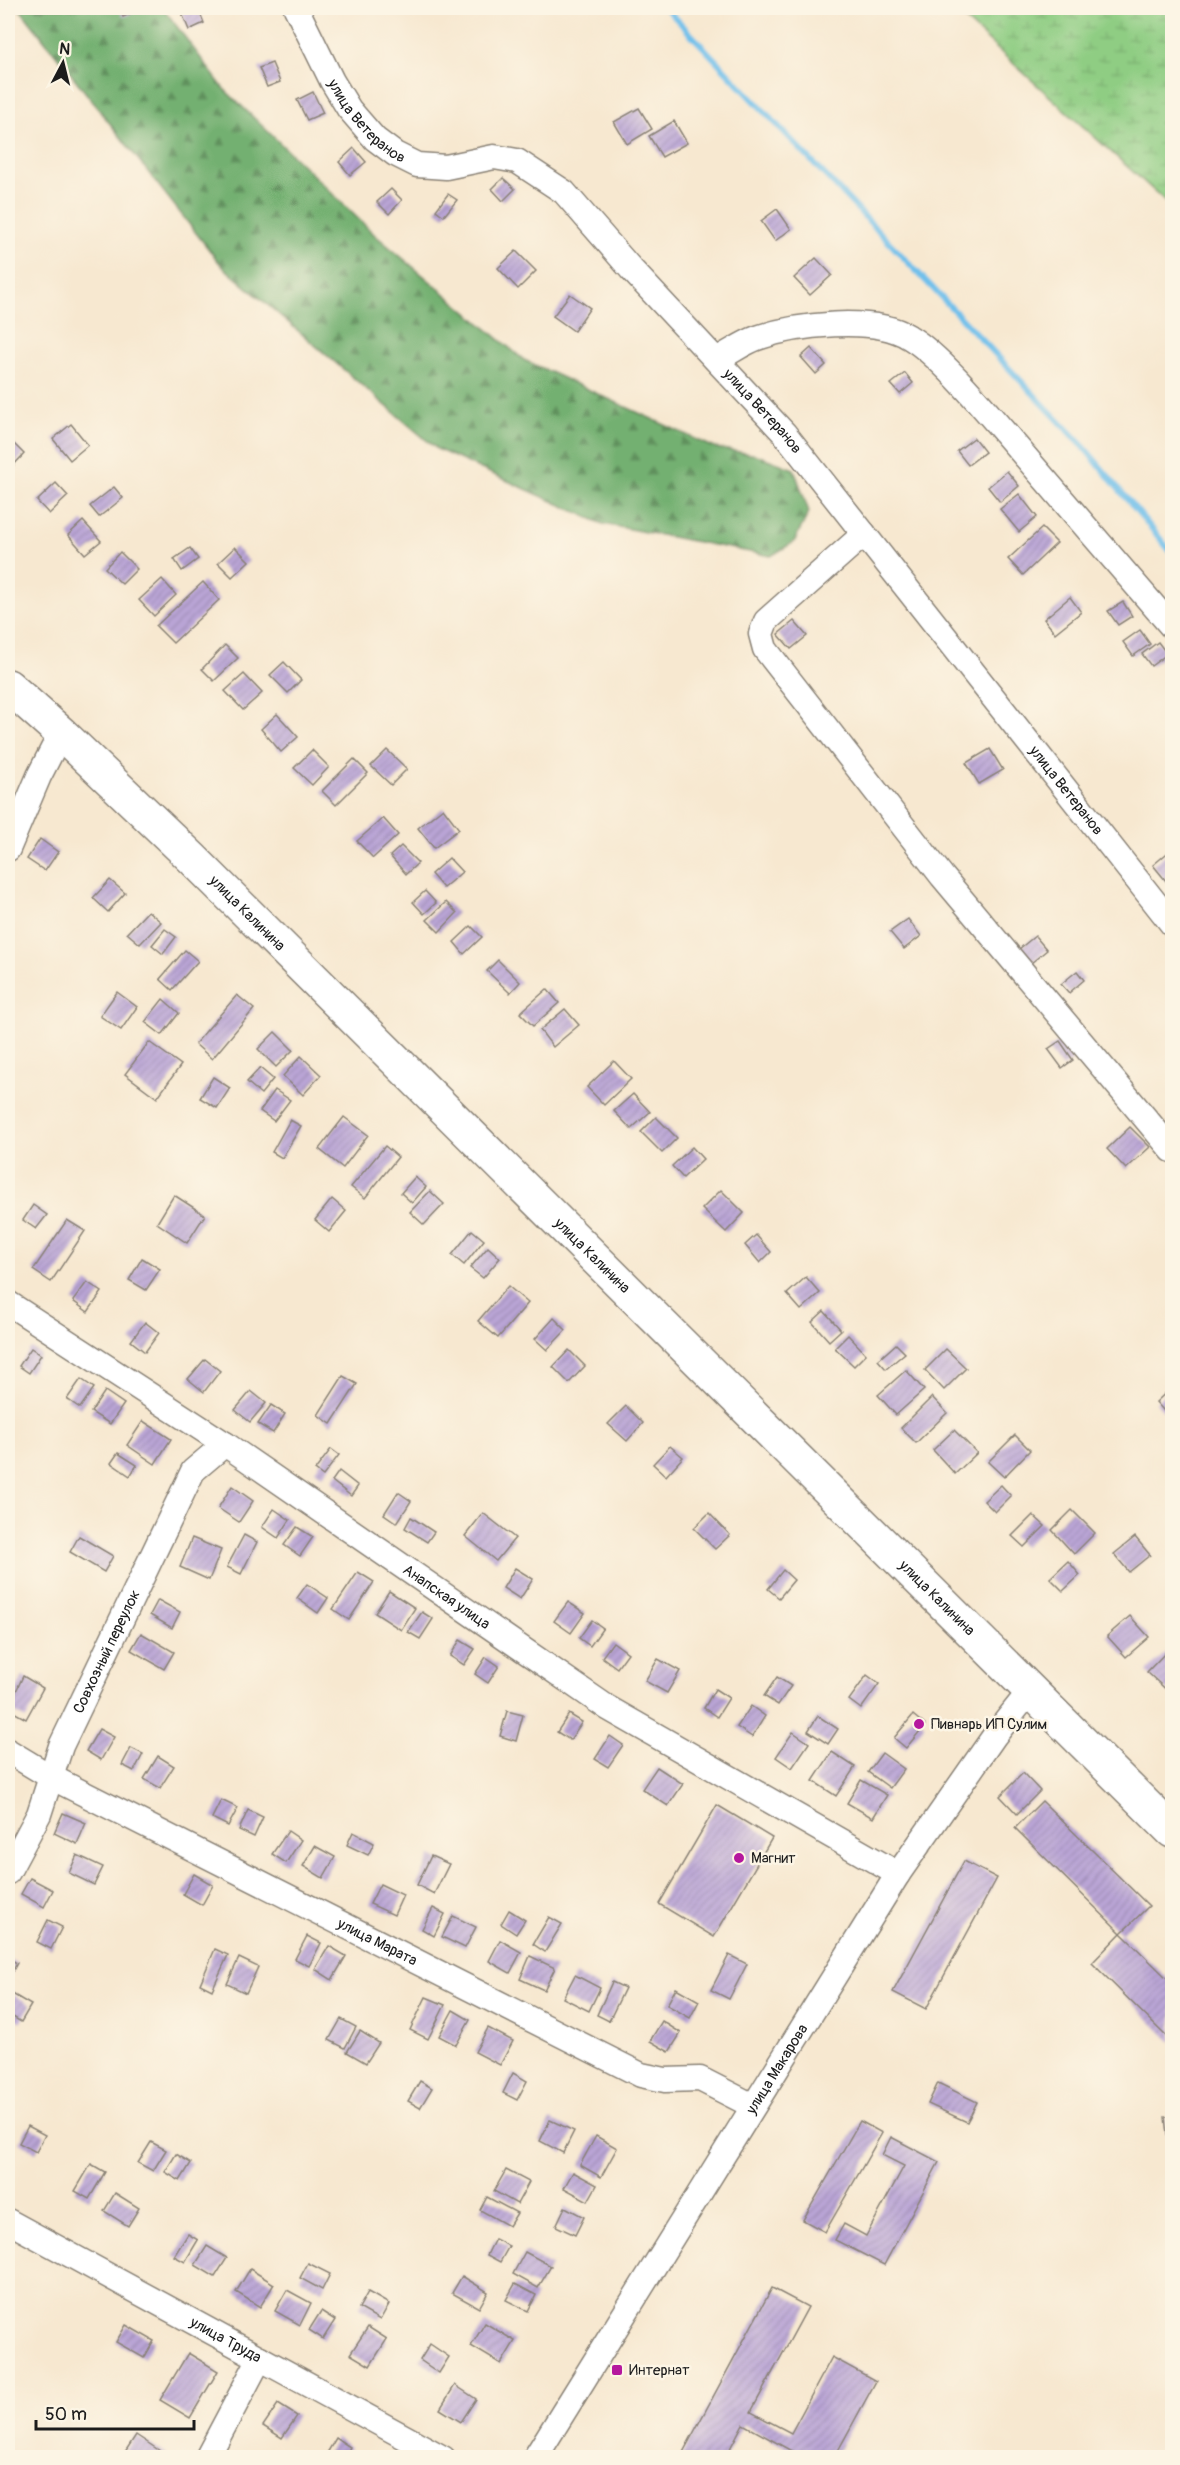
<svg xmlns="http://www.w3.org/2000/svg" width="1180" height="2465" viewBox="0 0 1180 2465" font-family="Pangolin,sans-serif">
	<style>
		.forest { fill: url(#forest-firs); stroke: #486646; stroke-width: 1.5 }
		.wetland { fill: url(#wetland-marsh); stroke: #567450; stroke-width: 1.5 }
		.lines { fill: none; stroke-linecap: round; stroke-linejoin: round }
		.stream { stroke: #70c0eb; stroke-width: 6 }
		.building { fill: url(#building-hatch) }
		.minor-casing { stroke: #8a8276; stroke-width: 27 }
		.secondary-casing { stroke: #8a8276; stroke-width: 36 }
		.minor { stroke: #fff; stroke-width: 24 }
		.secondary { stroke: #fff; stroke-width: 33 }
		.poi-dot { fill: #b5179e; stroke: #fcf5e5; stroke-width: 2 }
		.labels { text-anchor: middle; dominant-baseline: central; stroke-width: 5; stroke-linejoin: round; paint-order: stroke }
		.street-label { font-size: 15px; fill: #1c1c1c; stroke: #fcf5e5 }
		.poi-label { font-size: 15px; fill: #1c1c1c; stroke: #fcf5e5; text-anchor: start }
	</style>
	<defs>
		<pattern id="forest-firs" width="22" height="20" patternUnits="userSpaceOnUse" patternTransform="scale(1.5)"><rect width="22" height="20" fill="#73b071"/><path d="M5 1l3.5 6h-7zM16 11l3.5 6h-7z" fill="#5e8e5c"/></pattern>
		<pattern id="wetland-marsh" width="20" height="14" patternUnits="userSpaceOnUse" patternTransform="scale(1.5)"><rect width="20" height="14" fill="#8fcd83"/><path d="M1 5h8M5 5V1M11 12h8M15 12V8" fill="none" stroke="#7baf71"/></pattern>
		<pattern id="building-hatch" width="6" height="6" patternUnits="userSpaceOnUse" patternTransform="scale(1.5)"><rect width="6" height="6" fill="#baa5d6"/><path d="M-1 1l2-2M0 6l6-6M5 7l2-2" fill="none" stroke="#9f8db7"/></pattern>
	</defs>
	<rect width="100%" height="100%" fill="#fcf5e5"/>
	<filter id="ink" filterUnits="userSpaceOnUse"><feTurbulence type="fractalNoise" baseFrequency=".0167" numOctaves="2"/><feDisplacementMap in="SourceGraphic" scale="12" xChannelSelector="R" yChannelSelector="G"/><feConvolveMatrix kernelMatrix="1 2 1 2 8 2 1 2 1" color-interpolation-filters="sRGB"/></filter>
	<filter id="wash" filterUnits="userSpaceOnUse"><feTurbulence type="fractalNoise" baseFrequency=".008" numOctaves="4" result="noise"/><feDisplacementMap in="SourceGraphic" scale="24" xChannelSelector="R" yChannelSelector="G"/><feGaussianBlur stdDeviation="1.35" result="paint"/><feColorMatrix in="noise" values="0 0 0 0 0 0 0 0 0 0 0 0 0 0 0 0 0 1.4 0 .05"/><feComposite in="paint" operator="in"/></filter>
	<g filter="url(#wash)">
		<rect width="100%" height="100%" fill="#f7e8d0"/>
		<polygon class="forest" points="19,8 163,8 224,89 375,235 524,360 715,448 757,455 794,469 809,512 794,542 771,556 603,524 437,449 222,266"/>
		<polygon class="wetland" points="952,8 1172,8 1172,207"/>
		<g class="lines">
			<polyline class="stream" points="666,8 1083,446 1172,553"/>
		</g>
		<g id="blocks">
			<g class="building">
				<polygon points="119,8 135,8 137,11 123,17"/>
				<polygon points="189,8 198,8 204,23 189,30 181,11"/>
				<polygon points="272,63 280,82 267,87 259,68"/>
				<polygon points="313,92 323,113 307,120 297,100"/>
				<polygon points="639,108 652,129 627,144 614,122"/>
				<polygon points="674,121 687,143 662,157 649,136"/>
				<polygon points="354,148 366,162 350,175 339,162"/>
				<polygon points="503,178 515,189 503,201 492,189"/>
				<polygon points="391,189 402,200 389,214 377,202"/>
				<polygon points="448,194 457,200 444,216 436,210"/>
				<polygon points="777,209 791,229 775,241 761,221"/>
				<polygon points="516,251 536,271 518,289 498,268"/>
				<polygon points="816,258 832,275 810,295 794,278"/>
				<polygon points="570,294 590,308 574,331 553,316"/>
				<polygon points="811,348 826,365 816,374 801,357"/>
				<polygon points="905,373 913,383 900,394 891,384"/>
				<polygon points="71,424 88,445 70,460 53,439"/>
				<polygon points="8,438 24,454 8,471"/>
				<polygon points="974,438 985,452 968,465 957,451"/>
				<polygon points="1007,471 1019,486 1000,502 988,487"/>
				<polygon points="56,483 68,496 49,514 37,501"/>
				<polygon points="114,487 123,498 99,517 90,506"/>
				<polygon points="1019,494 1037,517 1019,532 1000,509"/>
				<polygon points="83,521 101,541 85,554 68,535"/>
				<polygon points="1042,528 1057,543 1023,575 1008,559"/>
				<polygon points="235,547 249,561 232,577 218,563"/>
				<polygon points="190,548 198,559 182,571 174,559"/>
				<polygon points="120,552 137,569 122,584 105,568"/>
				<polygon points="162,579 176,595 154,616 139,600"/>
				<polygon points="203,582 219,600 173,643 156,626"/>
				<polygon points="1070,597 1081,612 1055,633 1044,619"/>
				<polygon points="1123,602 1132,616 1118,625 1108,611"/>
				<polygon points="794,621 807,636 791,649 778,634"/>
				<polygon points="1140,630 1150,644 1133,656 1123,642"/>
				<polygon points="1158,642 1167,654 1151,666 1142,654"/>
				<polygon points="225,645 238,658 214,681 202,669"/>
				<polygon points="284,662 301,680 288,693 270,675"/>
				<polygon points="244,674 262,693 243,710 225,691"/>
				<polygon points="277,714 298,737 281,752 261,729"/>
				<polygon points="990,749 1003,770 979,784 966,763"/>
				<polygon points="312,750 329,767 312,785 294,768"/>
				<polygon points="387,750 407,769 391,785 371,766"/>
				<polygon points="354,759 368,773 336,805 322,791"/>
				<polygon points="443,808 459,829 434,848 418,828"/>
				<polygon points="383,818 398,835 373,858 357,841"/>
				<polygon points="40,839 58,852 45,871 27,859"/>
				<polygon points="401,846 418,863 406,874 390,856"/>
				<polygon points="1172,849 1172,876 1166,881 1153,865"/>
				<polygon points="449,858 462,872 443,888 431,874"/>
				<polygon points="110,880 125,893 108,912 93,898"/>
				<polygon points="425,891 436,903 424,914 413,902"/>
				<polygon points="446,902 457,913 439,932 427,920"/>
				<polygon points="148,911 161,922 140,944 127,933"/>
				<polygon points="908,919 921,936 904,949 890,932"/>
				<polygon points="471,926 482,937 464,954 454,942"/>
				<polygon points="165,929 176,937 163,954 152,945"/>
				<polygon points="1035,936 1047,950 1031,963 1019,949"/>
				<polygon points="185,950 198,961 172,990 160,979"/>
				<polygon points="498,960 520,982 510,993 487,971"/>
				<polygon points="1077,971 1084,980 1069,993 1061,984"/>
				<polygon points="547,989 559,1003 533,1026 520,1013"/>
				<polygon points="117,992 137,1007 121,1030 100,1016"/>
				<polygon points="237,995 254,1009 212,1059 195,1044"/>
				<polygon points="163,999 179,1013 162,1035 145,1022"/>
				<polygon points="565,1009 579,1025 553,1047 540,1030"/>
				<polygon points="275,1032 293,1050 276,1067 258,1049"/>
				<polygon points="1060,1041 1073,1060 1062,1068 1048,1049"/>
				<polygon points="149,1042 181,1065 157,1098 125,1074"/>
				<polygon points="301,1056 321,1075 303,1095 283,1076"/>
				<polygon points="614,1061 631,1079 604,1105 587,1087"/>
				<polygon points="260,1068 273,1079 261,1094 247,1082"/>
				<polygon points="213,1077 230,1088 217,1108 200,1098"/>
				<polygon points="275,1090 290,1100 274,1121 260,1111"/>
				<polygon points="633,1094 650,1112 631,1129 614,1111"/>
				<polygon points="344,1117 368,1135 343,1168 319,1149"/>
				<polygon points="656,1117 677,1138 662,1153 641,1132"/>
				<polygon points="290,1120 301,1126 282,1158 272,1152"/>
				<polygon points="1130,1127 1150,1147 1126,1169 1107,1149"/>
				<polygon points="385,1146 398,1157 365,1198 351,1187"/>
				<polygon points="692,1147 703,1159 683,1178 672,1166"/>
				<polygon points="415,1177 426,1187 412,1203 401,1193"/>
				<polygon points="721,1190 744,1213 726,1232 702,1209"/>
				<polygon points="430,1191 444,1204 424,1225 410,1212"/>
				<polygon points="174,1195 205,1215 187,1243 157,1223"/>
				<polygon points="332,1199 346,1211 329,1232 315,1220"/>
				<polygon points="33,1205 47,1215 36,1229 23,1220"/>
				<polygon points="67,1220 85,1231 51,1282 33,1270"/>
				<polygon points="472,1230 484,1240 464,1265 452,1255"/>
				<polygon points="756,1235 771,1252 760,1263 745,1245"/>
				<polygon points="488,1247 500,1258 483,1278 470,1268"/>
				<polygon points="142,1258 160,1269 146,1290 129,1280"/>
				<polygon points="806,1277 820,1293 801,1310 787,1294"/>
				<polygon points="87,1282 102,1292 88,1312 73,1301"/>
				<polygon points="508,1286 528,1303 498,1338 478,1321"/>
				<polygon points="824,1311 841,1330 829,1341 812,1322"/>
				<polygon points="554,1318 566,1330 547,1350 535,1339"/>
				<polygon points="145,1322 159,1333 145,1352 131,1341"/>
				<polygon points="848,1335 866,1354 854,1366 835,1348"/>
				<polygon points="896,1344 905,1353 886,1369 878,1360"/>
				<polygon points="31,1348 41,1355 29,1373 19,1366"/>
				<polygon points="946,1349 966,1368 944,1390 925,1370"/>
				<polygon points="569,1350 585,1366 569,1383 553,1367"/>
				<polygon points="205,1359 220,1371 204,1392 188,1379"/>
				<polygon points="906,1370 924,1390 896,1415 878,1395"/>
				<polygon points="343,1376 357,1384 331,1424 318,1415"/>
				<polygon points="81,1379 94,1388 80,1408 67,1399"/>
				<polygon points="1172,1387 1172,1420 1156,1402"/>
				<polygon points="105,1391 124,1404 110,1424 91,1412"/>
				<polygon points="251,1391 266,1403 250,1422 235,1410"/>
				<polygon points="932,1397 947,1413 916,1443 901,1428"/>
				<polygon points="271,1405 285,1414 273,1433 258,1424"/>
				<polygon points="626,1406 643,1423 627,1441 608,1424"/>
				<polygon points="143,1421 171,1439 155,1464 127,1445"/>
				<polygon points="954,1430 977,1453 955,1474 933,1450"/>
				<polygon points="1015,1435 1030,1450 1004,1477 988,1462"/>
				<polygon points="670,1446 683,1457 666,1476 653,1464"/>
				<polygon points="331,1449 339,1455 323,1476 315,1470"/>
				<polygon points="118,1453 137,1465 130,1476 111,1463"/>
				<polygon points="339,1471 358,1486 351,1496 332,1481"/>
				<polygon points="1001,1485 1011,1496 995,1512 984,1501"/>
				<polygon points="232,1486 253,1501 239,1522 218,1508"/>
				<polygon points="398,1492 411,1501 397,1523 384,1514"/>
				<polygon points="274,1509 290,1520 278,1538 262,1527"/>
				<polygon points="1072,1510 1095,1533 1074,1554 1052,1530"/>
				<polygon points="483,1513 515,1538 496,1561 465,1536"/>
				<polygon points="709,1513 730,1535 715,1549 694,1528"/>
				<polygon points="1033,1515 1045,1526 1024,1547 1012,1536"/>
				<polygon points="411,1517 434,1532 427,1542 405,1528"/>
				<polygon points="297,1527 313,1537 300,1556 284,1545"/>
				<polygon points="244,1535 257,1542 241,1574 227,1567"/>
				<polygon points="79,1536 113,1556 104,1572 70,1552"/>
				<polygon points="1135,1537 1150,1555 1129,1572 1114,1554"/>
				<polygon points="192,1538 221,1550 209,1580 180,1567"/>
				<polygon points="1068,1561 1080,1575 1063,1591 1050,1578"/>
				<polygon points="515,1568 533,1579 520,1599 503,1588"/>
				<polygon points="783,1570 794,1580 779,1598 768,1589"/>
				<polygon points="358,1572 374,1582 349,1620 333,1609"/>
				<polygon points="307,1584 328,1598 318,1613 297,1598"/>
				<polygon points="389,1591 415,1608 401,1630 375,1613"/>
				<polygon points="158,1600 180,1612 172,1628 150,1615"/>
				<polygon points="568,1602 585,1613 571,1633 554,1621"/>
				<polygon points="422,1612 433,1619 420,1639 408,1632"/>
				<polygon points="1130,1616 1149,1637 1126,1657 1107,1636"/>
				<polygon points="592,1620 603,1628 590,1646 579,1638"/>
				<polygon points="141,1633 174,1652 164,1669 131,1650"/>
				<polygon points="460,1640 475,1649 464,1665 450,1656"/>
				<polygon points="613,1642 628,1653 617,1668 602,1657"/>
				<polygon points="1166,1652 1172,1658 1171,1694 1147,1672"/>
				<polygon points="486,1657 499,1666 488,1683 475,1674"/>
				<polygon points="658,1659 680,1671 667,1693 645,1681"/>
				<polygon points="867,1675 879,1684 861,1709 849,1700"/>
				<polygon points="23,1676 43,1688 26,1719 8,1709"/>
				<polygon points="777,1677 791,1686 778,1705 764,1696"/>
				<polygon points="715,1689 729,1698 717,1717 704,1708"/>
				<polygon points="751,1706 765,1716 752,1737 737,1727"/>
				<polygon points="507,1711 523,1715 516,1741 500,1736"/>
				<polygon points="569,1714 582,1722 570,1740 557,1732"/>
				<polygon points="913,1715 925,1725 906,1748 894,1738"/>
				<polygon points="818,1716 838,1729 828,1744 808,1731"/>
				<polygon points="99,1729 114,1737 101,1760 86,1751"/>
				<polygon points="793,1732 809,1743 792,1768 776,1757"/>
				<polygon points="610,1736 623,1745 608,1767 595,1759"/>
				<polygon points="131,1748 143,1754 134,1771 122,1765"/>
				<polygon points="832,1752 855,1767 836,1796 813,1781"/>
				<polygon points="882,1753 904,1769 890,1788 868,1772"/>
				<polygon points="158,1756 174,1766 160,1788 144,1779"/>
				<polygon points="657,1767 683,1784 668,1806 642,1789"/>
				<polygon points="1023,1773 1040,1791 1017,1814 1000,1796"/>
				<polygon points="861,1780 887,1795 873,1818 847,1803"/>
				<polygon points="221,1800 238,1808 228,1826 212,1818"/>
				<polygon points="1042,1801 1149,1906 1121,1933 1172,1983 1172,2042 1092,1963 1121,1933 1015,1828"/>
				<polygon points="717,1805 772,1838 714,1937 659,1904"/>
				<polygon points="248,1810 263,1817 254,1837 239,1830"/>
				<polygon points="63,1813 86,1823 77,1844 54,1833"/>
				<polygon points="288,1831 301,1840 286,1863 272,1854"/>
				<polygon points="353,1832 374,1843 368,1855 347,1845"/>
				<polygon points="315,1846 335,1857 323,1878 303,1866"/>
				<polygon points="77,1855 103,1867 94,1885 69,1873"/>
				<polygon points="431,1856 449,1864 434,1894 417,1885"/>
				<polygon points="964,1861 997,1878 926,2009 893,1992"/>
				<polygon points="194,1874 213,1885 202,1905 183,1894"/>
				<polygon points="30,1878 53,1890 44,1907 21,1894"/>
				<polygon points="380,1884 403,1895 394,1915 370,1904"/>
				<polygon points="433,1908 445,1914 434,1936 422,1929"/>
				<polygon points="509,1910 525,1920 516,1934 501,1924"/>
				<polygon points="453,1916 476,1927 465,1948 442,1937"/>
				<polygon points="549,1917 562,1924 545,1952 533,1944"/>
				<polygon points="48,1920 62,1927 51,1949 37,1942"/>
				<polygon points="307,1936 321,1943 309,1966 295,1959"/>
				<polygon points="500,1940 521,1952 510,1973 489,1961"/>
				<polygon points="329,1946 346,1956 332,1980 315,1969"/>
				<polygon points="215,1949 228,1955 212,1990 200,1984"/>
				<polygon points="729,1955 747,1964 729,1999 711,1990"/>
				<polygon points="530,1956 555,1968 544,1990 520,1979"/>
				<polygon points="8,1958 17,1963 9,1978 8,1977"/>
				<polygon points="239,1958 258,1967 246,1993 227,1984"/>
				<polygon points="575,1975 600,1988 589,2011 563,1998"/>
				<polygon points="612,1982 625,1988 609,2021 597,2015"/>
				<polygon points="676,1988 699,2001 690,2018 667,2005"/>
				<polygon points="9,1992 31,2005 21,2022 8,2014"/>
				<polygon points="426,1997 445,2005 428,2039 410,2030"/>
				<polygon points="453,2010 470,2020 456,2045 439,2036"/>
				<polygon points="341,2019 356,2027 345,2048 329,2040"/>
				<polygon points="662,2021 681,2033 669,2052 650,2041"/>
				<polygon points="488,2028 513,2041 500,2065 475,2052"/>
				<polygon points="360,2031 379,2043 366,2063 347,2052"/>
				<polygon points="513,2073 527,2081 517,2100 503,2093"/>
				<polygon points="420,2081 432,2088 420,2108 408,2101"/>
				<polygon points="938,2083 977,2102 967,2122 928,2104"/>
				<polygon points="1165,2117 1172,2117 1172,2134 1167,2135"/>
				<polygon points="550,2120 574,2131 563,2153 540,2141"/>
				<polygon points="860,2121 882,2133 825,2232 803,2220"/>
				<polygon points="28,2126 45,2135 36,2152 19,2143"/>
				<polygon points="596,2136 617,2148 601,2177 580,2165"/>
				<polygon points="891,2137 939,2162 884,2265 835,2240 844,2224 866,2236 904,2166 882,2155"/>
				<polygon points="151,2142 166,2150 153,2171 138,2163"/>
				<polygon points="176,2154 191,2163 180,2181 165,2172"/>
				<polygon points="91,2164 105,2172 89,2199 75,2191"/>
				<polygon points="506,2170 529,2182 517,2204 494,2191"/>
				<polygon points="573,2172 597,2185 588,2201 564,2188"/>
				<polygon points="115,2193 139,2208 128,2226 104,2211"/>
				<polygon points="487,2197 517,2213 509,2226 480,2210"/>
				<polygon points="565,2207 584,2217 575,2235 556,2226"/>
				<polygon points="188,2234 198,2240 185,2262 174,2256"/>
				<polygon points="495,2239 509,2246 500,2262 487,2255"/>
				<polygon points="207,2246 227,2258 215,2277 195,2265"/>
				<polygon points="525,2252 551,2266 538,2288 513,2274"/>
				<polygon points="308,2263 330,2274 322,2290 300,2278"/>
				<polygon points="250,2269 274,2284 260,2307 236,2292"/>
				<polygon points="462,2276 488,2292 479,2308 452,2293"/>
				<polygon points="515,2284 536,2295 528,2311 506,2300"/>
				<polygon points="772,2288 808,2307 751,2412 791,2433 832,2357 876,2381 834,2458 804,2458 743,2424 725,2458 680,2458"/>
				<polygon points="287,2290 311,2303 300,2325 275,2311"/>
				<polygon points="368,2292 389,2304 380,2320 359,2308"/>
				<polygon points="321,2311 335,2320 323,2339 309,2330"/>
				<polygon points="485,2323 515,2341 501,2364 471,2346"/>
				<polygon points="126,2325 154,2341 144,2358 116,2342"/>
				<polygon points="368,2327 387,2339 370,2366 350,2354"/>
				<polygon points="430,2344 449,2357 439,2373 420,2360"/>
				<polygon points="188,2353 218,2371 190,2418 160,2400"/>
				<polygon points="455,2385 476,2399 461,2422 440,2409"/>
				<polygon points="278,2404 297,2416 282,2438 263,2426"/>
				<polygon points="136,2435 166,2455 165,2458 121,2458"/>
				<polygon points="336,2438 350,2447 344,2458 324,2458"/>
			</g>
		</g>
	</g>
	<g filter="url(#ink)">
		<use href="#blocks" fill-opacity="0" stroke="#8a8276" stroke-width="1.5"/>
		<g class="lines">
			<g class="minor-casing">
				<g id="minor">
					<path id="s1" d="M296,8L332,81L349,109L375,139L395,154L417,165L446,167L494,157L517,161L564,192L631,269L785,434L1172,924"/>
					<path d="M717,359C730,353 743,343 757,338C794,325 874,315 909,337C941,356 986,411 1011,440C1065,503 1119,565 1172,627"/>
					<polyline points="864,534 766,621 761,634 765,649 942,876 1172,1150"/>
					<polyline points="8,849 39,776 61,733"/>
					<path id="s2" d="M8,1303L225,1444L608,1708L898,1874"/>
					<path id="s3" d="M8,1751L51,1777L641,2075L665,2080L700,2079L753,2106"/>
					<path id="s4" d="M8,1872L39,1814L61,1746L193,1471L225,1444"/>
					<path id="s5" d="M8,2221L443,2458"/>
					<polyline points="207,2458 260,2358"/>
					<path id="s6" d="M535,2458L898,1874L995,1735L1030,1691"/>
				</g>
			</g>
			<g class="secondary-casing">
				<g id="secondary">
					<path id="s7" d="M8,686L61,733L192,858L1172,1831"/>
				</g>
			</g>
			<use href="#minor" class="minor"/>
			<use href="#secondary" class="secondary"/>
		</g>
	</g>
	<g class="poi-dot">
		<circle cx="919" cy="1724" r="6"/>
		<circle cx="739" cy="1858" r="6"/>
		<rect x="611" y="2364" width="12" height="12" rx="3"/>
	</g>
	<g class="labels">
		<g class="street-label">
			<text stroke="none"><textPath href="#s1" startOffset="135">улица Ветеранов</textPath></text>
			<text stroke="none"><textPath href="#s1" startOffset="657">улица Ветеранов</textPath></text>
			<text stroke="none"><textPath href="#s1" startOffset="1143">улица Ветеранов</textPath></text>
			<text stroke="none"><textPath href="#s7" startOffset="330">улица Калинина</textPath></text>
			<text stroke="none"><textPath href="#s7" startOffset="816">улица Калинина</textPath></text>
			<text stroke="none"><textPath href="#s2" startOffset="528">Анапская улица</textPath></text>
			<text stroke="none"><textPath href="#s7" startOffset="1302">улица Калинина</textPath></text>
			<text stroke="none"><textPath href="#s4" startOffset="242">Совхозный переулок</textPath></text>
			<text stroke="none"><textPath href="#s3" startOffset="416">улица Марата</textPath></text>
			<text stroke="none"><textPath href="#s6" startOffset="458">улица Макарова</textPath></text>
			<text stroke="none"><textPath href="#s5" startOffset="248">улица Труда</textPath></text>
		</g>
		<g class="poi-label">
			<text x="931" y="1724">Пивнарь ИП Сулим</text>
			<text x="751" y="1858">Магнит</text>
			<text x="629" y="2370">Интернат</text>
		</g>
	</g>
	<rect width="1180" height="2465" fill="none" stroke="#fcf5e5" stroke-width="30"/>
	<g transform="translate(63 63) rotate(7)" stroke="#fcf5e5" stroke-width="4.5" paint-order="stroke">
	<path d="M0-4.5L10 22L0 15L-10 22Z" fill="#1c1c1c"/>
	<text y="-9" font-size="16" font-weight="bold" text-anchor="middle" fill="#1c1c1c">N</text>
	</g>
	<path d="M36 2420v9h158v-9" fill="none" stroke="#1c1c1c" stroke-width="3"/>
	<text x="45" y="2420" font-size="18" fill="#1c1c1c" stroke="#fcf5e5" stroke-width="4.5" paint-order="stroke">50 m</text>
</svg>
